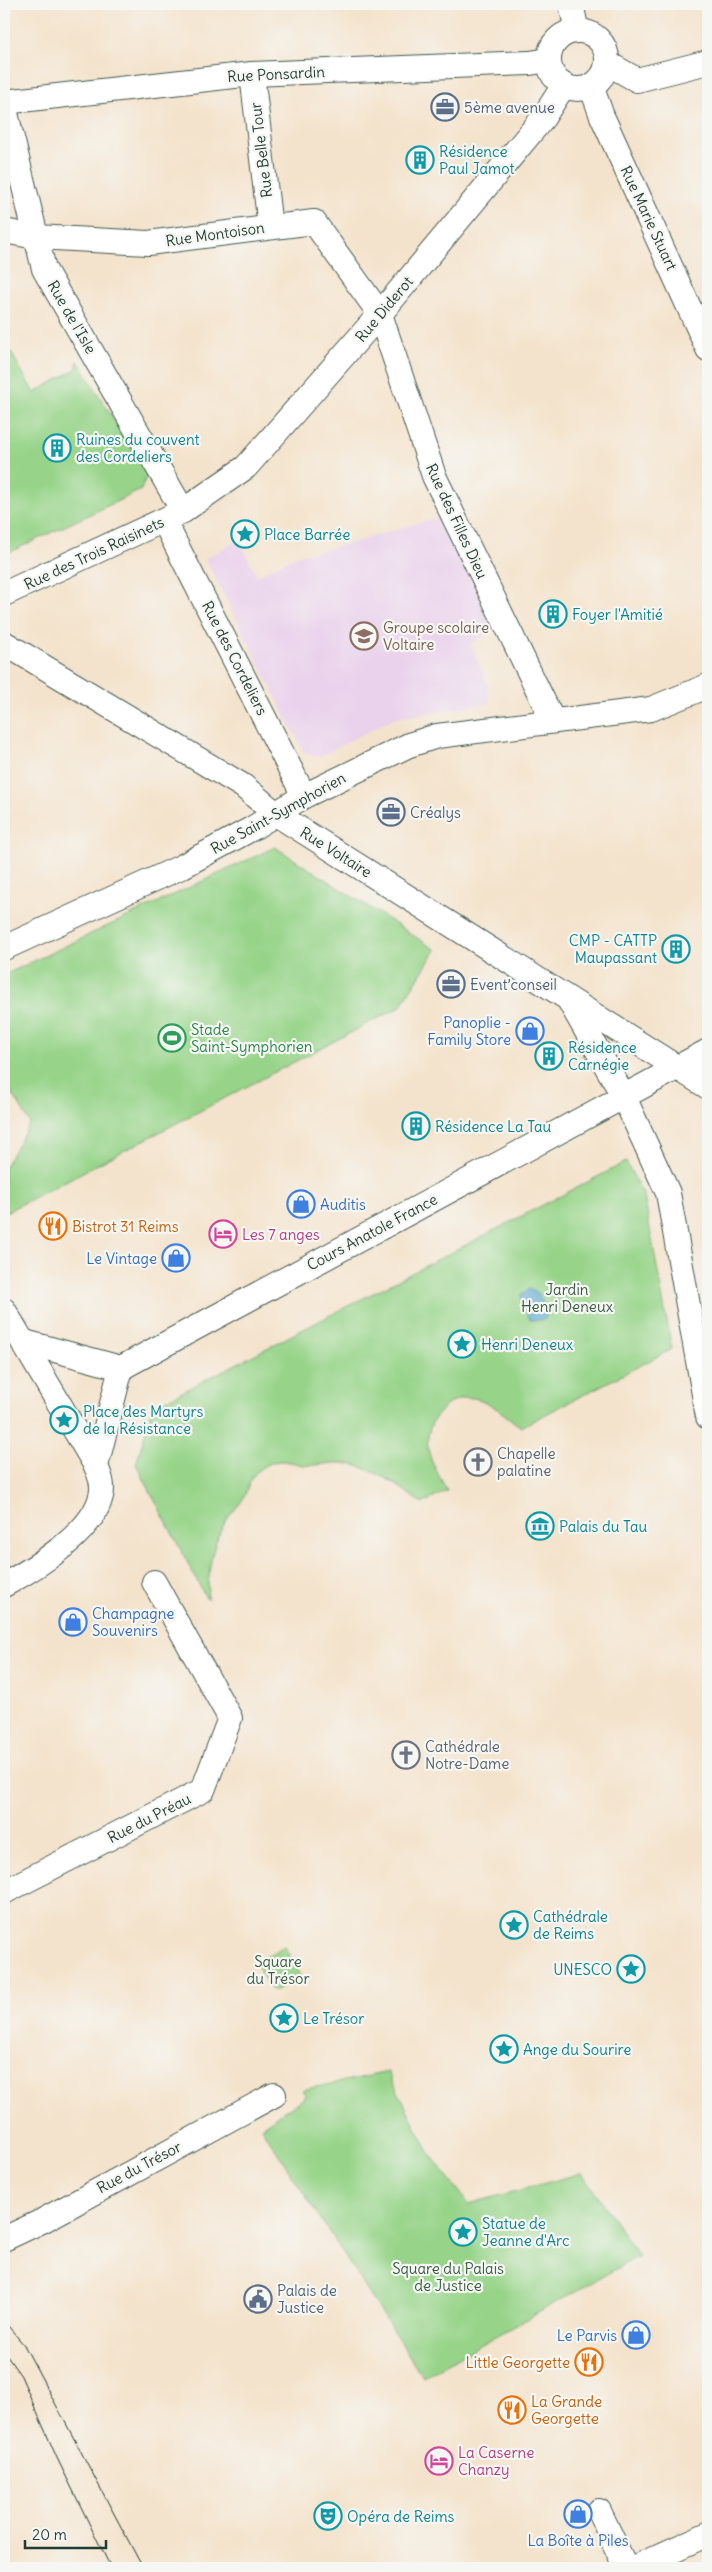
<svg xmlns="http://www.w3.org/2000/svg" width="712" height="2572" viewBox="0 0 712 2572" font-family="Delius,sans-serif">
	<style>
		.built { fill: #ead1ec }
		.green { fill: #97d489; stroke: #5b885e }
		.water { fill: #58a7d2; stroke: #3c7283 }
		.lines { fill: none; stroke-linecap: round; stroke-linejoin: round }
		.street-casing { stroke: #3f564b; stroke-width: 26 }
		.street { stroke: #fff; stroke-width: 24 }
		.tram { stroke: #1f3d34; stroke-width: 1 }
		.labels { text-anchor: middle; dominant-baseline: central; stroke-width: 4.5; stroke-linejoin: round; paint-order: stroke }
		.street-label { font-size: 15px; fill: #1f3d34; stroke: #f6f6f2 }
		.service-label { font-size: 15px; fill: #4e5e75; stroke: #f6f6f2; text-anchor: start }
		.culture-label { font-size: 15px; fill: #0d838f; stroke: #f6f6f2; text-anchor: start }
		.education-label { font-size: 15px; fill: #785e54; stroke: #f6f6f2; text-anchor: start }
		.shop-label { font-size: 15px; fill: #366cbe; stroke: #f6f6f2; text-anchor: end }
		.leisure-label { font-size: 15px; fill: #27864d; stroke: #f6f6f2; text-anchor: start }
		.food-label { font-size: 15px; fill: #c56008; stroke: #f6f6f2; text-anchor: start }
		.hotel-label { font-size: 15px; fill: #b23c85; stroke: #f6f6f2; text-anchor: start }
		.park-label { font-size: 15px; fill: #375b45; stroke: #f6f6f2 }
		.worship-label { font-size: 15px; fill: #5b616d; stroke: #f6f6f2; text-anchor: start }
	</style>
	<rect width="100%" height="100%" fill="#f6f6f2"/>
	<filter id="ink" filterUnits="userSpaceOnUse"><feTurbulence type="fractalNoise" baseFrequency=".02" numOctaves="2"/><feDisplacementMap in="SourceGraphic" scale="10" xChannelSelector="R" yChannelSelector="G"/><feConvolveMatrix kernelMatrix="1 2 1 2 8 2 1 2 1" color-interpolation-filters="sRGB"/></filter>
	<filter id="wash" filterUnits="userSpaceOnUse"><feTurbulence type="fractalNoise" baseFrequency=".0096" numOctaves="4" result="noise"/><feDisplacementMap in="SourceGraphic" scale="20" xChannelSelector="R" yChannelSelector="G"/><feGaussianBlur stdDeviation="1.12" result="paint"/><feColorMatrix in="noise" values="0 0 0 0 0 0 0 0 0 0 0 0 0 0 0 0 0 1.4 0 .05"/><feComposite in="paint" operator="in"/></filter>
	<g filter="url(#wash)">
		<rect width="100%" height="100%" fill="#f4e3cc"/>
		<polygon class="built" points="442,516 496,628 470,644 487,682 490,703 392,719 319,757 304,752 205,558 239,540 257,576 296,556 349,544"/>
		<g class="green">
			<polygon points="4,340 34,393 76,369 78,361 147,474 141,490 4,555"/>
			<polygon points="275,847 436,950 400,1007 4,1213 4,1168 30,1123 4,1079 4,975"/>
			<path d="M626,1162L644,1196L672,1349L521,1427C508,1418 494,1404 478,1399C450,1391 424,1421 428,1448C430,1463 441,1478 447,1491L422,1504C397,1485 373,1466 341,1463C329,1462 314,1467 303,1465C290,1462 279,1458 266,1465C247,1475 250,1489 241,1502C236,1509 229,1515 225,1523C210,1547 209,1573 207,1600L136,1464L153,1407Z"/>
			<polygon points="284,1946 300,1976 273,1992 255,1963"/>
			<polygon points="388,2072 430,2154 469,2204 582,2173 639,2256 423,2377 261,2127 306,2096 302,2090"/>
		</g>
		<polygon class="water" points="529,1289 538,1293 548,1313 544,1320 530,1320 521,1302 522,1294"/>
	</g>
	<g filter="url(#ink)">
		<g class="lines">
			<g class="street-casing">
				<g id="street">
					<polyline points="571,4 577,31"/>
					<circle cx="578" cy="60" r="29"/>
					<polyline points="607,63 637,80 708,62"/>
					<polyline points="252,74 270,227"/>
					<polyline points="591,86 602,116 708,349"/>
					<polyline points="4,102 252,74 530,63 549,60"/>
					<polyline points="4,105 44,269 183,511"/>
					<polyline points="4,231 36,237 148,243 314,222 380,314 434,476 553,721"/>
					<polyline points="164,521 304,796"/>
					<polyline points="4,594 183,511 246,467 380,314 543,118 564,85"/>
					<polyline points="4,643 243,786 276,814 708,1087"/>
					<polyline points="4,948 181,867 253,828 304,796 409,745 437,736 651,709 708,686"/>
					<polyline points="570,1002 624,1097 668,1193 708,1417"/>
					<path d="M4,1310L96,1466C100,1476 104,1485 101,1496C93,1533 35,1568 4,1585"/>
					<polyline points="25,1342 121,1368"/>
					<polyline points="121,1368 708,1051"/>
					<polyline points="96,1466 121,1368"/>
					<polyline points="4,1892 203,1790 230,1718 154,1582"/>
					<polyline points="4,2239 42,2221 274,2095"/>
					<polyline points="599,2511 626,2568"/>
					<polyline points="633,2568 708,2534"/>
				</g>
			</g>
			<use href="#street" class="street"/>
			<g class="tram">
				<polyline points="4,2321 24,2345 143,2568"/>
				<polyline points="4,2352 21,2376 57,2458 111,2568"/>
			</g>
		</g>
	</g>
	<defs>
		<g id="office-ring" transform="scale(1.4375)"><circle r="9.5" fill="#f6f6f2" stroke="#5c6f8a" stroke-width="1.5"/><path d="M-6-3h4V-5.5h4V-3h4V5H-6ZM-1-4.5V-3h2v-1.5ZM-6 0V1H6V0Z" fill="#5c6f8a"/></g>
		<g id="building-ring" transform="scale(1.4375)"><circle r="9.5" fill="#f6f6f2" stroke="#0f9aa8" stroke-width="1.5"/><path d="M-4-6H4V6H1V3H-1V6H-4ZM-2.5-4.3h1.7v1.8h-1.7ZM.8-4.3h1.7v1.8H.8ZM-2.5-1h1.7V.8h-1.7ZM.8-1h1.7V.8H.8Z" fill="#0f9aa8"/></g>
		<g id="sight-ring" transform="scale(1.4375)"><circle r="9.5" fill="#f6f6f2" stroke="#0f9aa8" stroke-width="1.5"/><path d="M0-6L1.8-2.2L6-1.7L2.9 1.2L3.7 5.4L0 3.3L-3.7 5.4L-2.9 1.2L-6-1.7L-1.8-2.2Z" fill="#0f9aa8"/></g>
		<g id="school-ring" transform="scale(1.4375)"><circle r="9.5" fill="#f6f6f2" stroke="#8d6e63" stroke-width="1.5"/><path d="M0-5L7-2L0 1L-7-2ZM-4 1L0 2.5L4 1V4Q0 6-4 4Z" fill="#8d6e63"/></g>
		<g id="shop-ring" transform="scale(1.4375)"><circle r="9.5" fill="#f6f6f2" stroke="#3f7fe0" stroke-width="1.5"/><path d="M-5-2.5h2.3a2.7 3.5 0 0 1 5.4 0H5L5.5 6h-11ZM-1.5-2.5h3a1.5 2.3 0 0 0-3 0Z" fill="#3f7fe0"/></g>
		<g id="stadium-ring" transform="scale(1.4375)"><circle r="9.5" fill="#f6f6f2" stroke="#2e9e5b" stroke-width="1.5"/><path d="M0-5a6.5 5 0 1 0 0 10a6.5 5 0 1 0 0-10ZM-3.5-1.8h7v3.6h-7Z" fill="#2e9e5b"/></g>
		<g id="restaurant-ring" transform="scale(1.4375)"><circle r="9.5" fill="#f6f6f2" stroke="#e8710a" stroke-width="1.5"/><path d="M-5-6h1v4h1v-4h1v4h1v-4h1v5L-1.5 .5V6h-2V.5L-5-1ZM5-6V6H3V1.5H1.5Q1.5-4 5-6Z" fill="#e8710a"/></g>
		<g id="hotel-ring" transform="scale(1.4375)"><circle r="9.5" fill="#f6f6f2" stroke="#d1479c" stroke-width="1.5"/><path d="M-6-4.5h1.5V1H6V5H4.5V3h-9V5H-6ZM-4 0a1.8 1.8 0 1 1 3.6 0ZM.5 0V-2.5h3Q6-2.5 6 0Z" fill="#d1479c"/></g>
		<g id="church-ring" transform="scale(1.4375)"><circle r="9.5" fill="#f6f6f2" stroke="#6b7280" stroke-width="1.5"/><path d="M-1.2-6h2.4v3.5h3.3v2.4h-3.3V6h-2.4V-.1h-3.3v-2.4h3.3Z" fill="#6b7280"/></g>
		<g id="museum-ring" transform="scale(1.4375)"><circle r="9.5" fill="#f6f6f2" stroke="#0f9aa8" stroke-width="1.5"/><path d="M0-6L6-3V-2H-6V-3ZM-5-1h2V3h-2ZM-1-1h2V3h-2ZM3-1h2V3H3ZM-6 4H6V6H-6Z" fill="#0f9aa8"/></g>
		<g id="civic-ring" transform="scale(1.4375)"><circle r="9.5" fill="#f6f6f2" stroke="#5c6f8a" stroke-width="1.5"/><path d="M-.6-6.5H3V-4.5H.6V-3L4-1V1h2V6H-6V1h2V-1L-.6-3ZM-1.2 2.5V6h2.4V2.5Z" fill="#5c6f8a"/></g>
		<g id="theatre-ring" transform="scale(1.4375)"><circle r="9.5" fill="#f6f6f2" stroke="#0f9aa8" stroke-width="1.5"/><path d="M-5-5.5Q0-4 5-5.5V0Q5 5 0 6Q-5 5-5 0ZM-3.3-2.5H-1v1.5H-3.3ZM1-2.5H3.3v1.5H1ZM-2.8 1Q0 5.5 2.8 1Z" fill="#0f9aa8"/></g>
	</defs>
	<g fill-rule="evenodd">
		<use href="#office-ring" x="445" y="107"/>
		<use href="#building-ring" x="420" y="160"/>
		<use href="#building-ring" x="57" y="448"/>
		<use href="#sight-ring" x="245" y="534"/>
		<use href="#building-ring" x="553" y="614"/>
		<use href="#school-ring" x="364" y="636"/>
		<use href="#office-ring" x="391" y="812"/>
		<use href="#building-ring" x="676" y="949"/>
		<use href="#office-ring" x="451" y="984"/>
		<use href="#shop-ring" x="530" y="1031"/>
		<use href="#stadium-ring" x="172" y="1038"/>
		<use href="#building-ring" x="549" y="1056"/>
		<use href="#building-ring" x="416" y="1126"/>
		<use href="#shop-ring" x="301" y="1204"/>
		<use href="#restaurant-ring" x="53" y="1226"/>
		<use href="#hotel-ring" x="223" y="1234"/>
		<use href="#shop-ring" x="176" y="1258"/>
		<use href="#sight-ring" x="462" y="1344"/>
		<use href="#sight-ring" x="64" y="1420"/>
		<use href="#church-ring" x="478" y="1462"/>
		<use href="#museum-ring" x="540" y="1526"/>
		<use href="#shop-ring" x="73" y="1622"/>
		<use href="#church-ring" x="406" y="1755"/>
		<use href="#sight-ring" x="514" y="1925"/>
		<use href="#sight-ring" x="631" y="1969"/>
		<use href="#sight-ring" x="284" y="2018"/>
		<use href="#sight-ring" x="504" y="2049"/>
		<use href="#sight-ring" x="463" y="2232"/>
		<use href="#civic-ring" x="258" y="2299"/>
		<use href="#shop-ring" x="636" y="2335"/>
		<use href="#restaurant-ring" x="589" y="2362"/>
		<use href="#restaurant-ring" x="512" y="2410"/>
		<use href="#hotel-ring" x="439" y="2461"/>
		<use href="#shop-ring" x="578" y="2514"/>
		<use href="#theatre-ring" x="328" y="2516"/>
	</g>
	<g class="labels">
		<g class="street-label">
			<text transform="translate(276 74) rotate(-3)">Rue Ponsardin</text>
			<text transform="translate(261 150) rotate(-97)">Rue Belle Tour</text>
			<text transform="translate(649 218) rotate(65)">Rue Marie Stuart</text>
			<text transform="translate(215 234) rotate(-8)">Rue Montoison</text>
			<text transform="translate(384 309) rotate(-50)">Rue Diderot</text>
			<text transform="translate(72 317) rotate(60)">Rue de l'Isle</text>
			<text transform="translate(457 521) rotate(65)">Rue des Filles Dieu</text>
			<text transform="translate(94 553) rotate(-25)">Rue des Trois Raisinets</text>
			<text transform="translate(235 658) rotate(63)">Rue des Cordeliers</text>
			<text transform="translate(278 813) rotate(-29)">Rue Saint-Symphorien</text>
			<text transform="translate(336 852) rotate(32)">Rue Voltaire</text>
			<text transform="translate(372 1232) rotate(-28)">Cours Anatole France</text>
			<text transform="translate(149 1818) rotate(-27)">Rue du Préau</text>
			<text transform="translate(139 2167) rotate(-28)">Rue du Trésor</text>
		</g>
		<g class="service-label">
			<text x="464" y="107">5ème avenue</text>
			<text x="410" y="812">Créalys</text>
			<text x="470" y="984">Event’conseil</text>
			<text x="277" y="2290">Palais de<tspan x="277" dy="17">Justice</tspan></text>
		</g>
		<g class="culture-label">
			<text x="439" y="151">Résidence<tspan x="439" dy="17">Paul Jamot</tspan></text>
			<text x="76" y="439">Ruines du couvent<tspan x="76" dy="17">des Cordeliers</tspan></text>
			<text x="264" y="534">Place Barrée</text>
			<text x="572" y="614">Foyer l'Amitié</text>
			<text x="657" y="940" text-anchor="end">CMP - CATTP<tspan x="657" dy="17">Maupassant</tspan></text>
			<text x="568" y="1047">Résidence<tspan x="568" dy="17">Carnégie</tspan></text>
			<text x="435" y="1126">Résidence La Tau</text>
			<text x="481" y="1344">Henri Deneux</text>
			<text x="83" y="1411">Place des Martyrs<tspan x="83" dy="17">de la Résistance</tspan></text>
			<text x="559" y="1526">Palais du Tau</text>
			<text x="533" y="1916">Cathédrale<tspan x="533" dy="17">de Reims</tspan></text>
			<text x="612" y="1969" text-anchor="end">UNESCO</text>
			<text x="303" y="2018">Le Trésor</text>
			<text x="523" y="2049">Ange du Sourire</text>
			<text x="482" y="2223">Statue de<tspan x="482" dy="17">Jeanne d'Arc</tspan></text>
			<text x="347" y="2516">Opéra de Reims</text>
		</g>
		<g class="education-label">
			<text x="383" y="627">Groupe scolaire<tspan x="383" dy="17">Voltaire</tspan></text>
		</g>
		<g class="shop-label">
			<text x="511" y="1022">Panoplie -<tspan x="511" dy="17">Family Store</tspan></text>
			<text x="320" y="1204" text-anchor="start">Auditis</text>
			<text x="157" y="1258">Le Vintage</text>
			<text x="92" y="1613" text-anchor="start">Champagne<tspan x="92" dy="17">Souvenirs</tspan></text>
			<text x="617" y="2335">Le Parvis</text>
			<text x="578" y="2540" text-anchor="middle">La Boîte à Piles</text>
		</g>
		<g class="leisure-label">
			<text x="191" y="1029">Stade<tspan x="191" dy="17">Saint-Symphorien</tspan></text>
		</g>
		<g class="food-label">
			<text x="72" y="1226">Bistrot 31 Reims</text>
			<text x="570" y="2362" text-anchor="end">Little Georgette</text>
			<text x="531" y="2401">La Grande<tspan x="531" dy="17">Georgette</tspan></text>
		</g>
		<g class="hotel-label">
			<text x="242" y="1234">Les 7 anges</text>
			<text x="458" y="2452">La Caserne<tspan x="458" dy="17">Chanzy</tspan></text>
		</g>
		<g class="park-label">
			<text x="567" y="1289">Jardin<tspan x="567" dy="17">Henri Deneux</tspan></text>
			<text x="278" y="1961">Square<tspan x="278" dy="17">du Trésor</tspan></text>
			<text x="448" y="2268">Square du Palais<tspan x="448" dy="17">de Justice</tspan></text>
		</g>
		<g class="worship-label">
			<text x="497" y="1453">Chapelle<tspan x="497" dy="17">palatine</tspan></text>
			<text x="425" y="1746">Cathédrale<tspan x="425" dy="17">Notre-Dame</tspan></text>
		</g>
	</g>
	<rect width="712" height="2572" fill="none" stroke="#f6f6f2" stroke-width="20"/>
	<path d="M25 2540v8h81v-8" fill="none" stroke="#1f3d34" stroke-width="2.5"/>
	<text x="32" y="2540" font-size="15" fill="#1f3d34" stroke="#f6f6f2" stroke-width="4" paint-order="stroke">20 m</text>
</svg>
